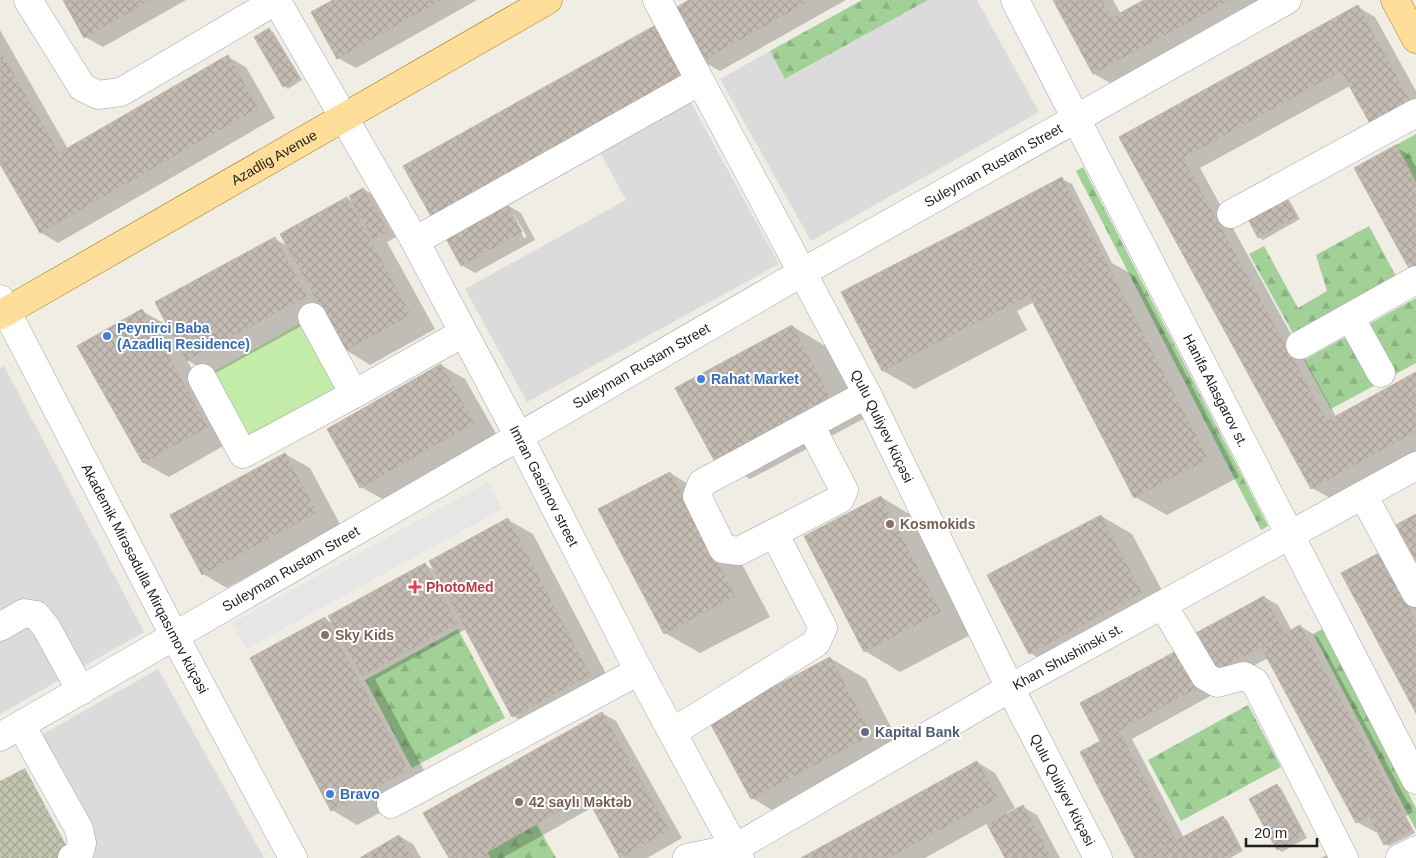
<svg xmlns="http://www.w3.org/2000/svg" width="1416" height="858" viewBox="0 0 1416 858" font-family="Arial,sans-serif">
	<style>
		.residential { fill: #dcdbdb }
		.construction { fill: url(#construction-cross-hatch) }
		.grass { fill: #c2eca7 }
		.forest { fill: url(#forest-firs) }
		.parking { fill: #e6e6e6 }
		.shadow { fill: #0003; fill-rule: evenodd }
		.building { fill: url(#building-cross-hatch); stroke: #c2b5a5 }
		.lines { fill: none; stroke-linecap: round; stroke-linejoin: round }
		.minor-casing { stroke: #a5a5a5; stroke-width: 29 }
		.major-casing { stroke: #987600; stroke-width: 29 }
		.minor { stroke: #fff; stroke-width: 28 }
		.major { stroke: #ffde99; stroke-width: 28 }
		.shop-dot { fill: #3f7fe0; stroke: #fff; stroke-width: 2 }
		.education-dot { fill: #8d6e63; stroke: #fff; stroke-width: 2 }
		.health-dot { fill: #e0444e; stroke: #fff; stroke-width: 2 }
		.service-dot { fill: #5c6f8a; stroke: #fff; stroke-width: 2 }
		.labels { text-anchor: middle; dominant-baseline: central; stroke-width: 4; stroke-linejoin: round; paint-order: stroke }
		.street-label { font-size: 14px; fill: #1e1e1e; stroke: #fff }
		.shop-label { font-size: 14px; font-weight: bold; fill: #366cbe; stroke: #fff; text-anchor: start }
		.education-label { font-size: 14px; font-weight: bold; fill: #785e54; stroke: #fff; text-anchor: start }
		.health-label { font-size: 14px; font-weight: bold; fill: #be3a42; stroke: #fff; text-anchor: start }
		.service-label { font-size: 14px; font-weight: bold; fill: #4e5e75; stroke: #fff; text-anchor: start }
	</style>
	<defs>
		<pattern id="construction-cross-hatch" width="8" height="8" patternUnits="userSpaceOnUse" patternTransform="scale(1.25)"><rect width="8" height="8" fill="#c2c4af"/><path d="M0 0l8 8M0 8l8-8" fill="none" stroke="#a6a896"/></pattern>
		<pattern id="forest-firs" width="22" height="20" patternUnits="userSpaceOnUse" patternTransform="scale(1.25)"><rect width="22" height="20" fill="#a2d197"/><path d="M5 1l3.5 6h-7zM16 11l3.5 6h-7z" fill="#8bb382"/></pattern>
		<pattern id="building-cross-hatch" width="8" height="8" patternUnits="userSpaceOnUse" patternTransform="scale(1.25)"><rect width="8" height="8" fill="#c4bcb3"/><path d="M0 0l8 8M0 8l8-8" fill="none" stroke="#a8a19a"/></pattern>
	</defs>
	<rect width="100%" height="100%" fill="#f0ede4"/>
	<g class="residential">
		<polygon points="928,0 977,0 1039,112 811,241 720,79 770,51 786,79"/>
		<polygon points="688,97 779,264 527,402 465,289 626,200 597,147"/>
		<polygon points="4,366 144,632 0,714 0,368"/>
		<polygon points="158,669 264,858 84,858 22,746"/>
	</g>
	<polygon class="construction" points="25,768 72,856 68,858 0,858 0,781"/>
	<polygon class="grass" points="312,317 354,394 243,454 202,378"/>
	<g class="forest">
		<polygon points="862,0 928,0 785,79 770,51"/>
		<polygon points="1416,134 1416,183 1396,145"/>
		<polygon points="1083,167 1268,526 1261,530 1076,171"/>
		<polygon points="1369,226 1397,278 1295,337 1249,254 1264,246 1298,308 1327,291 1316,255"/>
		<polygon points="1416,298 1416,363 1331,409 1304,360"/>
		<polygon points="458,629 505,718 412,768 365,680"/>
		<polygon points="1322,629 1416,808 1416,830 1313,634"/>
		<polygon points="1248,705 1281,767 1181,821 1148,760"/>
		<polygon points="536,823 556,858 490,858 487,852"/>
	</g>
	<polygon class="parking" points="488,482 502,509 246,649 232,623"/>
	<g class="shadow">
		<polygon points="64,0 186,0 103,47 85,37"/>
		<polygon points="335,0 477,0 356,68 338,58"/>
		<polygon points="692,0 846,0 720,71 702,61"/>
		<polygon points="1054,0 1113,0 1121,14 1147,0 1266,0 1112,84 1094,74"/>
		<polygon points="1358,7 1375,17 1416,91 1416,123 1350,86 1200,168 1337,418 1416,374 1416,451 1330,498 1312,488 1120,137"/>
		<polygon points="0,30 68,149 228,57 246,67 275,118 58,243 40,232 0,161"/>
		<polygon points="269,30 273,32 302,80 288,89 284,86 255,38"/>
		<polygon points="1396,147 1409,155 1416,167 1416,274"/>
		<polygon points="1062,179 1072,184 1112,263 1135,276 1239,477 1167,515 1135,497 1034,302 1017,311 1027,330 915,389 883,371 843,293"/>
		<polygon points="363,189 372,194 396,237 387,242 435,329 370,365 346,350 325,313 212,375 187,360 232,441 169,477 144,463 79,346 142,311 169,326 275,239 289,247 346,198 355,203"/>
		<polygon points="1285,197 1289,200 1300,219 1263,240 1259,237"/>
		<path d="M507,205L521,213L535,240L475,273L461,265ZM512,215H514L527,237L524,238Z"/>
		<polygon points="792,326 827,347 865,418 750,479 715,459"/>
		<polygon points="441,365 465,379 498,437 386,501 361,487"/>
		<polygon points="285,454 310,468 341,526 227,588 203,574"/>
		<polygon points="670,473 705,494 770,617 700,653 665,633"/>
		<polygon points="881,497 916,518 976,632 900,672 865,651"/>
		<polygon points="1101,516 1132,534 1173,611 1061,671 1030,653"/>
		<polygon points="508,520 533,534 614,689 537,730 513,716 466,629 375,679 432,785 357,825 332,810 251,659 325,619 334,624 425,565 436,571"/>
		<polygon points="1379,554 1416,600 1416,710"/>
		<polygon points="1264,597 1278,605 1292,631 1300,626 1318,637 1413,812 1406,816 1415,833 1389,846 1385,844 1378,831 1375,832 1357,822 1268,658 1231,678 1218,670"/>
		<polygon points="1180,650 1214,694 1132,739 1184,838 1223,818 1227,820 1243,851 1230,858 1137,858 1102,742 1082,704"/>
		<polygon points="830,658 866,679 906,756 787,819 752,798"/>
		<polygon points="602,713 616,721 682,838 647,858 623,858 593,807 502,858 450,858"/>
		<polygon points="977,762 995,773 1015,808 1007,812 1009,815 1023,807 1037,815 1060,858 1006,858 988,823 925,858 804,858"/>
		<polygon points="1277,786 1281,788 1307,838 1282,852 1278,849"/>
		<polygon points="399,836 413,844 421,858 362,858"/>
		<polygon points="1330,853 1336,858 1321,858"/>
	</g>
	<g class="building">
		<polygon points="63,0 151,0 84,38"/>
		<polygon points="333,0 441,0 337,59 311,12"/>
		<polygon points="689,0 811,0 701,62 672,10"/>
		<polygon points="1053,0 1102,0 1111,18 1144,0 1230,0 1093,74"/>
		<polygon points="1358,5 1412,105 1372,127 1341,71 1183,158 1327,421 1416,372 1416,431 1311,489 1119,137"/>
		<polygon points="656,25 685,77 432,218 403,166"/>
		<polygon points="269,28 299,78 283,87 254,37"/>
		<polygon points="0,50 59,153 228,55 258,108 40,233 0,164"/>
		<polygon points="1396,145 1416,183 1416,270 1411,272 1354,168"/>
		<polygon points="1062,177 1103,256 997,312 956,233"/>
		<polygon points="363,188 388,231 373,240 349,196"/>
		<polygon points="1285,196 1296,217 1258,238 1247,217"/>
		<polygon points="347,197 411,315 345,351 280,234"/>
		<polygon points="507,204 522,232 461,266 445,237"/>
		<polygon points="956,233 997,312 882,371 841,292"/>
		<polygon points="275,237 307,296 186,361 155,302"/>
		<polygon points="1103,256 1208,459 1134,498 1029,295"/>
		<polygon points="142,309 208,427 143,463 77,346"/>
		<polygon points="792,325 830,397 714,460 675,388"/>
		<polygon points="441,364 474,423 360,488 327,429"/>
		<polygon points="285,453 317,512 202,575 170,515"/>
		<polygon points="670,472 735,596 664,634 598,509"/>
		<polygon points="881,496 941,612 864,652 804,536"/>
		<polygon points="1416,514 1416,561 1396,525"/>
		<polygon points="1101,515 1142,593 1029,654 987,575"/>
		<polygon points="508,518 590,675 512,717 429,561"/>
		<polygon points="1379,553 1416,621 1416,713 1341,573"/>
		<polygon points="425,563 457,624 362,676 328,616"/>
		<polygon points="1264,596 1285,634 1217,671 1196,633"/>
		<polygon points="325,617 408,770 331,811 250,658"/>
		<polygon points="1300,625 1396,801 1356,823 1261,647"/>
		<polygon points="1180,649 1201,686 1100,741 1080,703"/>
		<polygon points="830,657 872,735 751,799 709,721"/>
		<polygon points="602,712 669,830 620,858 586,796 487,852 490,858 449,858 423,813"/>
		<polygon points="1119,731 1176,840 1142,858 1135,858 1080,752"/>
		<polygon points="977,761 998,798 889,858 801,858"/>
		<polygon points="1277,784 1304,836 1277,850 1249,799"/>
		<polygon points="1396,801 1411,830 1384,845 1369,816"/>
		<polygon points="1023,805 1051,858 1005,858 987,824"/>
		<polygon points="1223,816 1240,849 1222,858 1142,858"/>
		<polygon points="399,835 413,858 360,858"/>
	</g>
	<g class="lines">
		<g class="minor-casing">
			<g id="minor">
				<polyline points="28,0 82,87 98,95 121,92 277,0"/>
				<path id="s1" d="M276,0L415,241L519,437L639,671L740,858"/>
				<path id="s2" d="M657,0L867,394L1010,688L1098,858"/>
				<path id="s3" d="M1015,0L1416,780"/>
				<polyline points="1231,214 1416,113"/>
				<polyline points="415,241 700,81"/>
				<path id="s4" d="M0,299L175,637L293,858"/>
				<polyline points="1350,317 1381,373"/>
				<polyline points="1300,345 1416,280"/>
				<polyline points="202,378 243,454 354,394 312,317"/>
				<polyline points="354,394 463,333"/>
				<polyline points="810,425 844,490 840,499 739,551 723,549 697,496 702,483 867,394"/>
				<polyline points="1363,495 1416,593"/>
				<polyline points="1163,605 1205,676 1217,683 1244,676 1255,682 1344,858"/>
				<polyline points="0,627 24,613 36,615 46,627 81,691"/>
				<polyline points="21,725 79,829 82,843 79,854 72,858"/>
				<polyline points="673,732 816,643 823,628 774,533"/>
				<path id="s5" d="M0,737L803,272L1287,0"/>
				<polyline points="391,804 639,671"/>
				<polyline points="687,858 735,848"/>
				<path id="s6" d="M725,858L735,848L1010,688L1416,466"/>
				<polyline points="1400,858 1416,850"/>
			</g>
		</g>
		<g class="major-casing">
			<g id="major">
				<polyline points="1395,0 1416,39"/>
				<path id="s7" d="M0,315L548,0"/>
			</g>
		</g>
		<use href="#minor" class="minor"/>
		<use href="#major" class="major"/>
	</g>
	<g class="shop-dot">
		<circle cx="107" cy="336" r="5"/>
		<circle cx="701" cy="379" r="5"/>
		<circle cx="330" cy="794" r="5"/>
	</g>
	<g class="education-dot">
		<circle cx="890" cy="524" r="5"/>
		<circle cx="325" cy="635" r="5"/>
		<circle cx="519" cy="802" r="5"/>
	</g>
	<path class="health-dot" d="M412.5 579.5h5v5h5v5h-5v5h-5v-5h-5v-5h5z"/>
	<circle class="service-dot" cx="865" cy="732" r="5"/>
	<g class="labels">
		<g class="street-label">
			<text stroke="none"><textPath href="#s7" startOffset="316">Azadlig Avenue</textPath></text>
			<text stroke="none"><textPath href="#s5" startOffset="1146">Suleyman Rustam Street</textPath></text>
			<text stroke="none"><textPath href="#s5" startOffset="741">Suleyman Rustam Street</textPath></text>
			<text stroke="none"><textPath href="#s3" startOffset="439">Hanifa Alasgarov st.</textPath></text>
			<text stroke="none"><textPath href="#s2" startOffset="482">Qulu Quliyev küçəsi</textPath></text>
			<text stroke="none"><textPath href="#s1" startOffset="555">Imran Gasimov street</textPath></text>
			<text stroke="none"><textPath href="#s5" startOffset="336">Suleyman Rustam Street</textPath></text>
			<text stroke="none"><textPath href="#s4" startOffset="315">Akademik Mirəsədulla Mirqasımov küçəsi</textPath></text>
			<text stroke="none"><textPath href="#s6" startOffset="398">Khan Shushinski st.</textPath></text>
			<text stroke="none"><textPath href="#s2" startOffset="888">Qulu Quliyev küçəsi</textPath></text>
		</g>
		<g class="shop-label">
			<text x="117" y="328">Peynirci Baba<tspan x="117" dy="16">(Azadliq Residence)</tspan></text>
			<text x="711" y="379">Rahat Market</text>
			<text x="340" y="794">Bravo</text>
		</g>
		<g class="education-label">
			<text x="900" y="524">Kosmokids</text>
			<text x="335" y="635">Sky Kids</text>
			<text x="529" y="802">42 saylı Məktəb</text>
		</g>
		<g class="health-label">
			<text x="426" y="587">PhotoMed</text>
		</g>
		<g class="service-label">
			<text x="875" y="732">Kapital Bank</text>
		</g>
	</g>
	<path d="M1246 838v8h71v-8" fill="none" stroke="#1e1e1e" stroke-width="2.5"/>
	<text x="1254" y="838" font-size="15" fill="#1e1e1e" stroke="#ffffff" stroke-width="4" paint-order="stroke">20 m</text>
</svg>
